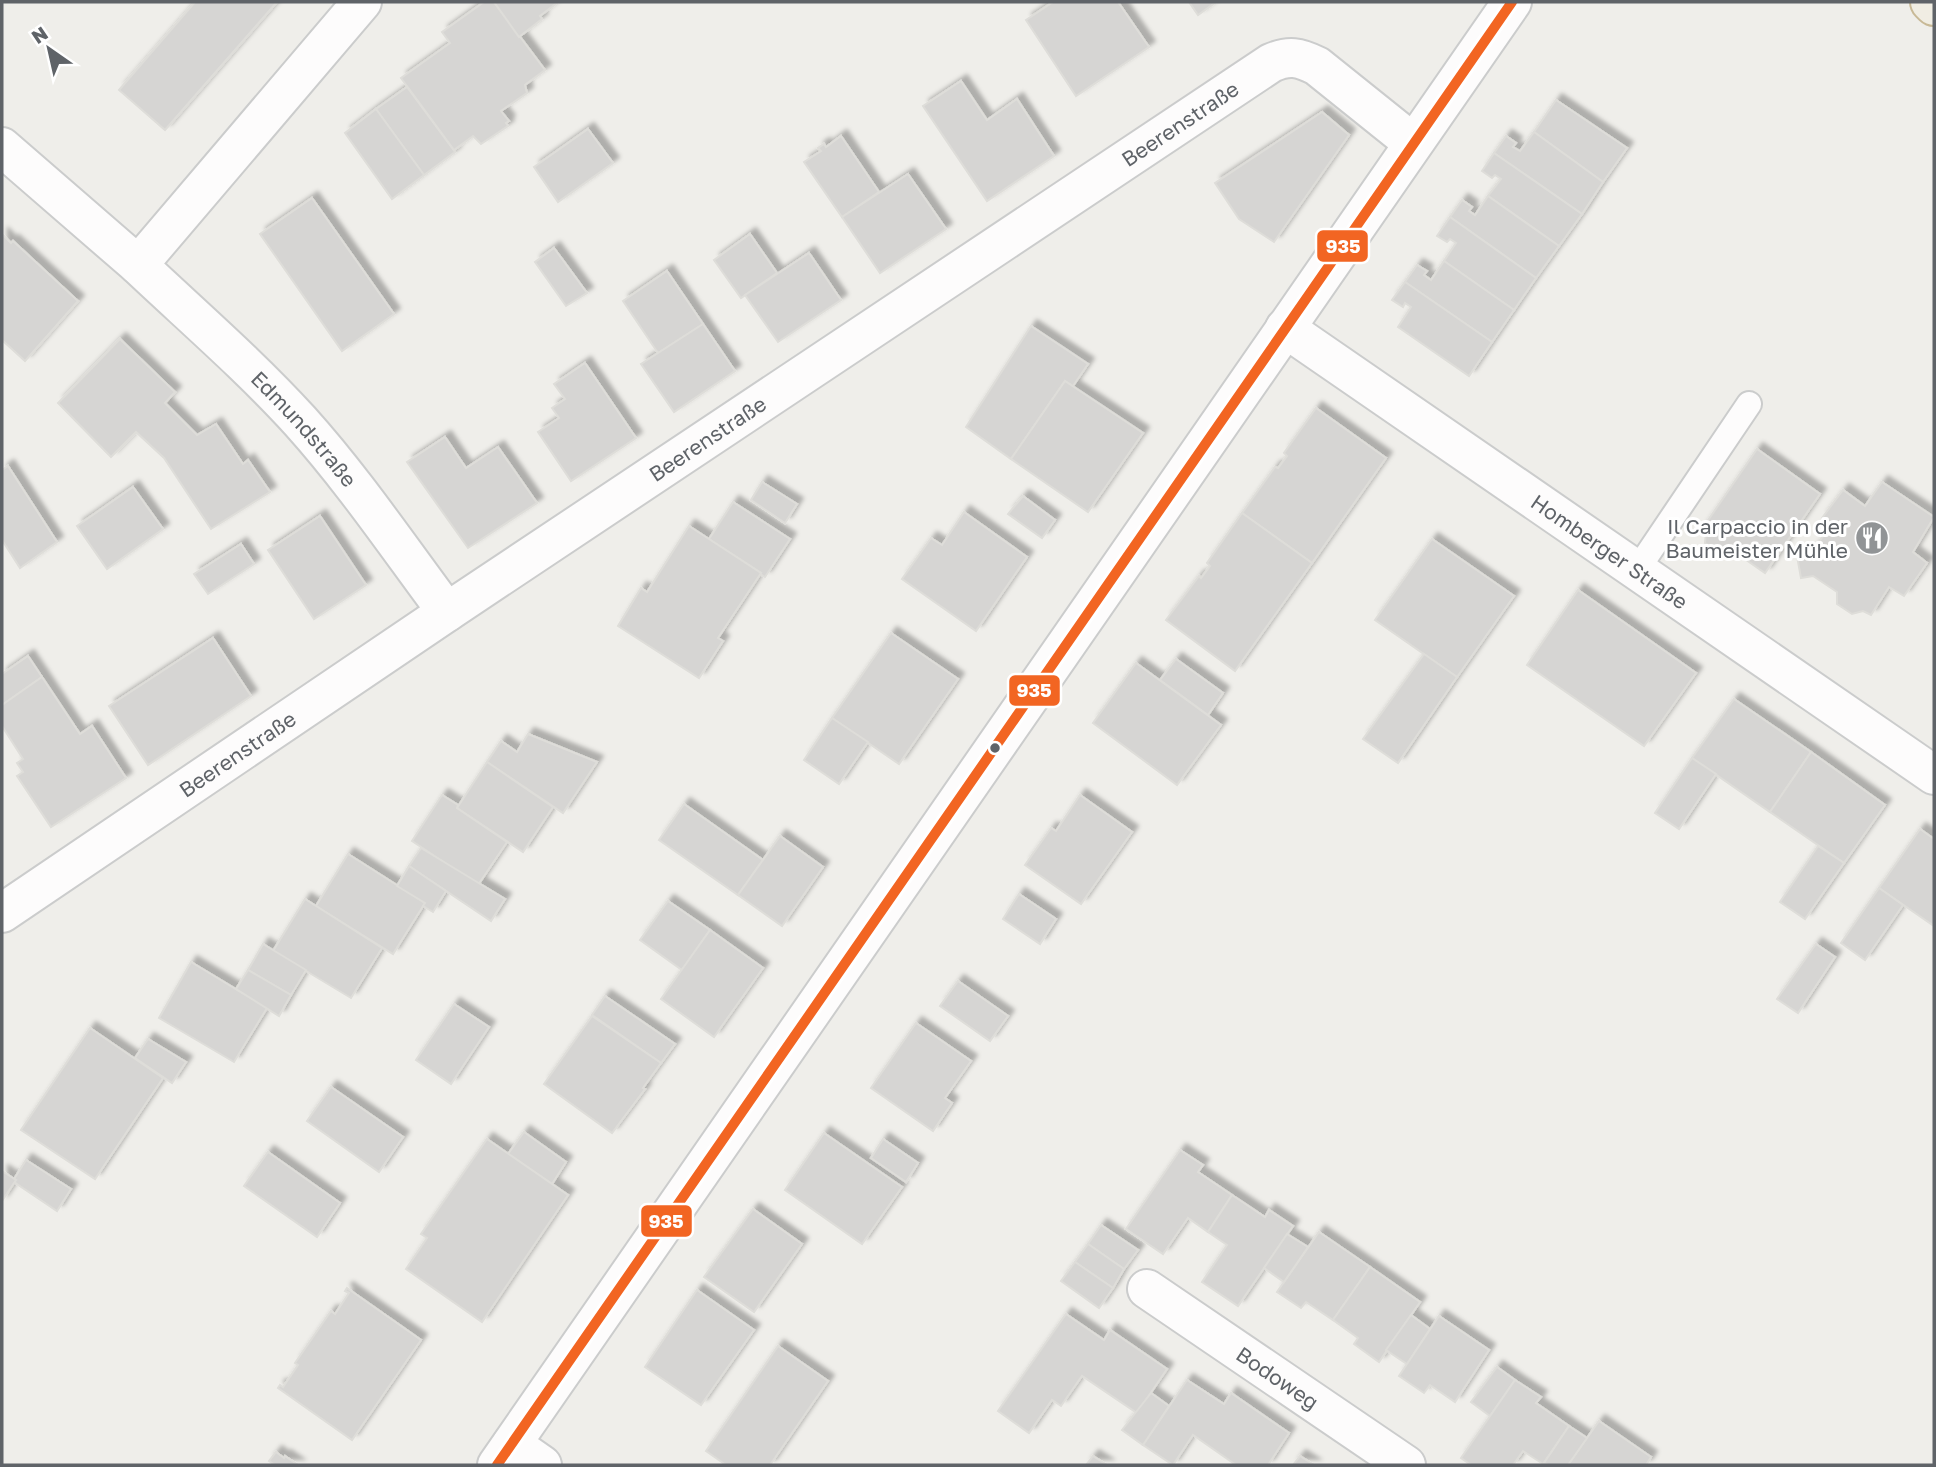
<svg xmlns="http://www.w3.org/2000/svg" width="1936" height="1467" viewBox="0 0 1936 1467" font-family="'Golos Text',sans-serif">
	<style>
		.building { fill: #d6d5d3; stroke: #deddd9; stroke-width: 2; filter: url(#shadow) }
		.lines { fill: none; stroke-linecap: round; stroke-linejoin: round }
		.service-casing { stroke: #cbcccc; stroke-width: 28 }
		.minor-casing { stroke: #cbcccc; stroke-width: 42 }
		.tertiary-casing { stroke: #cbcccc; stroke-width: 42 }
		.motorway-casing { stroke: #c8b996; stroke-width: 42 }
		.service { stroke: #fdfcfc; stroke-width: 24 }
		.minor { stroke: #fdfcfc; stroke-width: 38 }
		.tertiary { stroke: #fdfcfc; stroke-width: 38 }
		.motorway { stroke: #f0ede3; stroke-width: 38 }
		.bus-1-casing { stroke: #fff; stroke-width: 16 }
		.bus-1 { stroke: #f26522; stroke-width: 10 }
		.bus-dot { fill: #5f6368; stroke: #fff; stroke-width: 2.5 }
		.labels { text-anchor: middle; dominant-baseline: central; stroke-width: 6; stroke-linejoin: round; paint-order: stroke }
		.street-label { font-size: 21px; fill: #5f6368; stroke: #fff }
		.poi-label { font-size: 21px; fill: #5f6368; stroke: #fff; text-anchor: end }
		.line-badge { stroke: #fff; stroke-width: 2.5 }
		.badge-label { font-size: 19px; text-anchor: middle; font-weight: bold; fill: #fff }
	</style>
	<defs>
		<filter id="shadow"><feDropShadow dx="6" dy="-6" stdDeviation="2" flood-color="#0004"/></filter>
	</defs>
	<rect width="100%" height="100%" fill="#efeeea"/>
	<g class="building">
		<polygon points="195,2 277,2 165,130 119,90"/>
		<polygon points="484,2 494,2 545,70 525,85 527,93 501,111 509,121 506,123 508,126 481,144 473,136 454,150 401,78 450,43 442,32"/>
		<polygon points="494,2 558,2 540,16 542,19 519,37"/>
		<polygon points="1053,2 1118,2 1149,47 1076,96 1026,20"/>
		<polygon points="1189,2 1216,2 1198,15"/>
		<polygon points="961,81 987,120 1017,99 1054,156 987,201 923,106"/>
		<polygon points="407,87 455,152 424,175 376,109"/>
		<polygon points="1556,100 1627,148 1603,182 1534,132"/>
		<polygon points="376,109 424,175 392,199 345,133"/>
		<polygon points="1322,112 1349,135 1274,242 1239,219 1215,183"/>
		<polygon points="588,129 613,163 558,202 534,167"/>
		<polygon points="1534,132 1603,182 1582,214 1494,153 1506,136 1516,143 1513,147 1520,151"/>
		<polygon points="841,136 879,192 842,217 804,162 821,151 818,148 824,144 826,147"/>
		<polygon points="1494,153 1582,214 1559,246 1488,196 1501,179 1495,175 1492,178 1482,171"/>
		<polygon points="908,174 946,229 880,273 842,217"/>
		<polygon points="1488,196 1559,246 1536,278 1450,217 1462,200 1472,207 1469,211 1475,215"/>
		<polygon points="312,198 394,314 342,351 260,234"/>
		<polygon points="1450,217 1536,278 1514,310 1444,261 1456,243 1450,239 1447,242 1437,236"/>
		<polygon points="2,234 11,243 13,241 78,301 25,361 2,340"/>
		<polygon points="750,234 777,273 741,298 714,260"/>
		<polygon points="554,248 587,293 566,306 535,262"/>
		<polygon points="809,253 841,300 778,342 745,295"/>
		<polygon points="1444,261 1514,310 1492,342 1405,282 1417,265 1427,271 1424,275 1431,280"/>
		<polygon points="667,271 703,324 658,353 623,301"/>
		<polygon points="1405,282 1492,342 1469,376 1398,327 1411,307 1405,303 1403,307 1392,300"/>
		<polygon points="703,324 735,371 674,412 641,364"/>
		<polygon points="1031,326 1088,364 1073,386 1065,381 1011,459 966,427"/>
		<polygon points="120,339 175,392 165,403 197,435 216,424 243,464 248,460 270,492 211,529 164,458 136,432 111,457 58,403"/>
		<polygon points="585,363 636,438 571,481 538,432 559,418 552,408 565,399 554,384"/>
		<polygon points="1065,381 1143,433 1088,512 1011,459"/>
		<polygon points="1316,408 1386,458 1312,563 1242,513 1275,467 1278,468 1287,456 1284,453"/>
		<polygon points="445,437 466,468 498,447 537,503 468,548 407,462"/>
		<polygon points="1757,449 1820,494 1765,573 1729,548 1719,551 1705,543 1706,532 1702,529"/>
		<polygon points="8,466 57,542 20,568 2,540 2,470"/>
		<polygon points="762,482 797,504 785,523 751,500"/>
		<polygon points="1882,482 1934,517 1913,552 1927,563 1904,596 1889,587 1871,615 1863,611 1852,614 1837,604 1837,592 1813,576 1801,578 1797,556 1810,554 1831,525 1822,518 1843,490 1865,506"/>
		<polygon points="133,487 163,529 107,569 77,526"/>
		<polygon points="1023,496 1055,520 1042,538 1008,514"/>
		<polygon points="733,502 790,539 765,577 760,574 761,573 709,539"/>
		<polygon points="964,512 1027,557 976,631 902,579 931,538 942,545"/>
		<polygon points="1242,513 1312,563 1235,671 1166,620 1199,576 1201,578 1210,566 1207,563"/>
		<polygon points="320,516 366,585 314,619 268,550"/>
		<polygon points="689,526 761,573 718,638 723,641 699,678 618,626 641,588 647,592"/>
		<polygon points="1432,539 1514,596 1457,677 1375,620"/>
		<polygon points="241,544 254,564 208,594 194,574"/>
		<polygon points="1578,590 1696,673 1644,746 1527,665"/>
		<polygon points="891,633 958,679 899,764 832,718"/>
		<polygon points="213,638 251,696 148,765 109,706"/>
		<polygon points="1424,654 1457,677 1398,763 1363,739"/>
		<polygon points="28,656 42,677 2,705 2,674"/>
		<polygon points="1176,659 1223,693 1208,715 1160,680"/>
		<polygon points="1136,663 1221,725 1177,785 1093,723"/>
		<polygon points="42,677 80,734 92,726 126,778 51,827 17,776 23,772 17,763 23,759 2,726 2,705"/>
		<polygon points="1734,699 1811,752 1770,812 1692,758"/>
		<polygon points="832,718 868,742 839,784 804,760"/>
		<polygon points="528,734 597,762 563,813 487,762 501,741 517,752"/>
		<polygon points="1811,752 1885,805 1844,863 1770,812"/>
		<polygon points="1692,758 1716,774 1679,829 1655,813"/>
		<polygon points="487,762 553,807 523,852 457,808"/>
		<polygon points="442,795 458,805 457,808 507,842 478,885 412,841"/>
		<polygon points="1080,795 1132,832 1081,904 1025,865 1051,828 1056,831"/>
		<polygon points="684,804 763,860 738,895 659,840"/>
		<polygon points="1920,829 1934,839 1934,926 1879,888"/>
		<polygon points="780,836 823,867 782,926 738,895"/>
		<polygon points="1818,846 1844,863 1805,919 1780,902"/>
		<polygon points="421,848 505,899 491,921 409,866"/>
		<polygon points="348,854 425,903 393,954 316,906"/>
		<polygon points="409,866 446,891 433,912 423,906 425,903 397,886"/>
		<polygon points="1879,888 1903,905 1865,960 1841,943"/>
		<polygon points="1019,894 1056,919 1040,944 1003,919"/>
		<polygon points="305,899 382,948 351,998 273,951"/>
		<polygon points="668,901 710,930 682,970 640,940"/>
		<polygon points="710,930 763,968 714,1037 661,999"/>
		<polygon points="263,944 306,970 291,995 248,970"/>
		<polygon points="1816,944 1835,957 1798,1013 1777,999"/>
		<polygon points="191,962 267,1008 234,1062 159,1018"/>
		<polygon points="248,970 291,995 279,1016 236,989"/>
		<polygon points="958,981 1008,1016 990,1041 940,1006"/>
		<polygon points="605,996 675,1044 661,1063 592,1015"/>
		<polygon points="454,1004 489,1027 451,1084 416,1060"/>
		<polygon points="592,1016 661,1063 643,1088 645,1089 612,1133 544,1084"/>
		<polygon points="916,1023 971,1061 945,1098 952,1103 933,1131 871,1088"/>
		<polygon points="90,1028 163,1078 95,1179 21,1130"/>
		<polygon points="148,1039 186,1062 172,1083 135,1058"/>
		<polygon points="331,1087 403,1137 379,1172 307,1121"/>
		<polygon points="524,1132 566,1162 552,1184 508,1154"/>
		<polygon points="824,1133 902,1187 862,1244 785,1190"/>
		<polygon points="487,1139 568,1195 482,1322 406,1269 427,1238 421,1234"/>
		<polygon points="883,1139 918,1163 906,1182 871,1158"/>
		<polygon points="1180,1150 1203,1165 1198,1172 1232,1195 1208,1232 1188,1218 1163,1254 1126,1229"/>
		<polygon points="268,1152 340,1203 317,1237 244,1186"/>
		<polygon points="26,1160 71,1189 57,1211 14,1182 16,1180 14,1179"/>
		<polygon points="2,1171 16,1180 2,1201"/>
		<polygon points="1232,1195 1265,1217 1269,1210 1293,1226 1238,1306 1202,1282 1227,1245 1208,1232"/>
		<polygon points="753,1209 802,1244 754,1312 704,1277"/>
		<polygon points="1101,1225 1138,1250 1124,1269 1088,1244"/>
		<polygon points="1319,1232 1370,1267 1333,1320 1306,1302 1301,1308 1277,1292"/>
		<polygon points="1287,1234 1308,1247 1284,1282 1264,1268"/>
		<polygon points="1088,1244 1124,1269 1113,1288 1075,1262"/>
		<polygon points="1075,1262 1113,1288 1099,1308 1061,1281"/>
		<polygon points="1370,1267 1420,1302 1379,1362 1354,1344 1358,1338 1333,1320"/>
		<polygon points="347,1288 421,1340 352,1440 278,1388 280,1385 283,1387 298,1365 295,1363 331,1311 335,1314 349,1293 345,1291"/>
		<polygon points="697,1290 754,1330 701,1405 645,1367"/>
		<polygon points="1066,1314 1104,1340 1110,1330 1167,1369 1137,1413 1082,1376 1061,1406 1052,1400 1029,1433 998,1411"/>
		<polygon points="1411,1315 1430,1329 1407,1364 1386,1350"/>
		<polygon points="1439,1316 1489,1350 1455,1402 1430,1385 1424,1393 1399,1376"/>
		<polygon points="778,1346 828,1381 770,1465 726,1465 706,1451"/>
		<polygon points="1497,1367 1515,1380 1490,1416 1471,1402"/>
		<polygon points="1187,1380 1224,1404 1231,1393 1289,1433 1268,1465 1236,1465 1193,1435 1173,1465 1143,1445"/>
		<polygon points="1515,1380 1541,1397 1536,1403 1569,1426 1543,1464 1523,1451 1513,1465 1471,1465 1461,1458"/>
		<polygon points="1151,1393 1169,1406 1143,1445 1122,1430"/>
		<polygon points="1599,1421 1651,1457 1646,1465 1568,1465"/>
		<polygon points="1569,1426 1587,1438 1568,1465 1548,1465 1544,1463"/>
		<polygon points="276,1452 284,1458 285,1456 298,1465 275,1465 269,1461"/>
		<polygon points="1093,1456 1107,1465 1086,1465"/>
		<polygon points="1300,1456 1314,1465 1293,1465"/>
	</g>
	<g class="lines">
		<g class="service-casing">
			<polyline id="service" points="1637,570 1749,404"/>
		</g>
		<g class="minor-casing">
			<g id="minor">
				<path id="s1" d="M362,2L138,265C192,316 250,366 300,421C354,481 399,548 447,612"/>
				<polyline points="2,147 138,265"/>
				<path id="s2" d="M1285,328L1934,775"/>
				<path id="s3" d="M2,913L447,612L1271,63C1289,55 1299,57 1317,66L1413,143"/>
				<path id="s4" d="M1147,1289L1406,1465"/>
				<polyline points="512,1444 542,1465"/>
			</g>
		</g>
		<g class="tertiary-casing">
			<polyline id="tertiary" points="497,1465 1512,2"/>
		</g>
		<g class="motorway-casing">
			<polyline id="motorway" points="1930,2 1934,6"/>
		</g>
		<use href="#service" class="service"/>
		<use href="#minor" class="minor"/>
		<use href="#tertiary" class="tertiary"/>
		<use href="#motorway" class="motorway"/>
		<g class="bus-1-casing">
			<polyline id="bus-1" points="497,1465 1512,2"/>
		</g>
		<use href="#bus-1" class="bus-1"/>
	</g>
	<defs>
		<g id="restaurant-disc" transform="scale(1.75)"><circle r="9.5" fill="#919496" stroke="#fff"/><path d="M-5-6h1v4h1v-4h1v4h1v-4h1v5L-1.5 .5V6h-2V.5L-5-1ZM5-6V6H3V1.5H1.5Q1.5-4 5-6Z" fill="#fff"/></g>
	</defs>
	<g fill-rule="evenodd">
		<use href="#restaurant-disc" x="1872" y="538"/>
	</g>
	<circle class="bus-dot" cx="995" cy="748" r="6"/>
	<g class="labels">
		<g class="street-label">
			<text stroke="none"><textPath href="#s3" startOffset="1418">Beerenstraße</textPath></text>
			<text stroke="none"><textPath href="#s1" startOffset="579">Edmundstraße</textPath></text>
			<text stroke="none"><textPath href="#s3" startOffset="850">Beerenstraße</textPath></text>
			<text stroke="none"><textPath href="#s2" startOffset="394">Homberger Straße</textPath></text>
			<text stroke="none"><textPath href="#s3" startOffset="284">Beerenstraße</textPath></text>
			<text stroke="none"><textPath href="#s4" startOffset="158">Bodoweg</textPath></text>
		</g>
		<g class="poi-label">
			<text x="1848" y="526">Il Carpaccio in der<tspan x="1848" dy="24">Baumeister Mühle</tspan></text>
		</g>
	</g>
	<g class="line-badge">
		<rect x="1316" y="229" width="53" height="34" rx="7" fill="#f26522"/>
		<rect x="1008" y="674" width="53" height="33" rx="7" fill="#f26522"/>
		<rect x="640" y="1204" width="53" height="34" rx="7" fill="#f26522"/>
	</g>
	<g class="badge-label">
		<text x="1343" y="253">935</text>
		<text x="1034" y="697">935</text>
		<text x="666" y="1228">935</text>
	</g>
	<rect width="1936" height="1467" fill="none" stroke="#5f6368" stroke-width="7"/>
	<g transform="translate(49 49) rotate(326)" stroke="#ffffff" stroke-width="5" paint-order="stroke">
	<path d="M0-5L12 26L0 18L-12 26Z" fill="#5f6368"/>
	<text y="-10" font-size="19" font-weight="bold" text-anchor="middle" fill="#5f6368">N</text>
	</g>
</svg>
